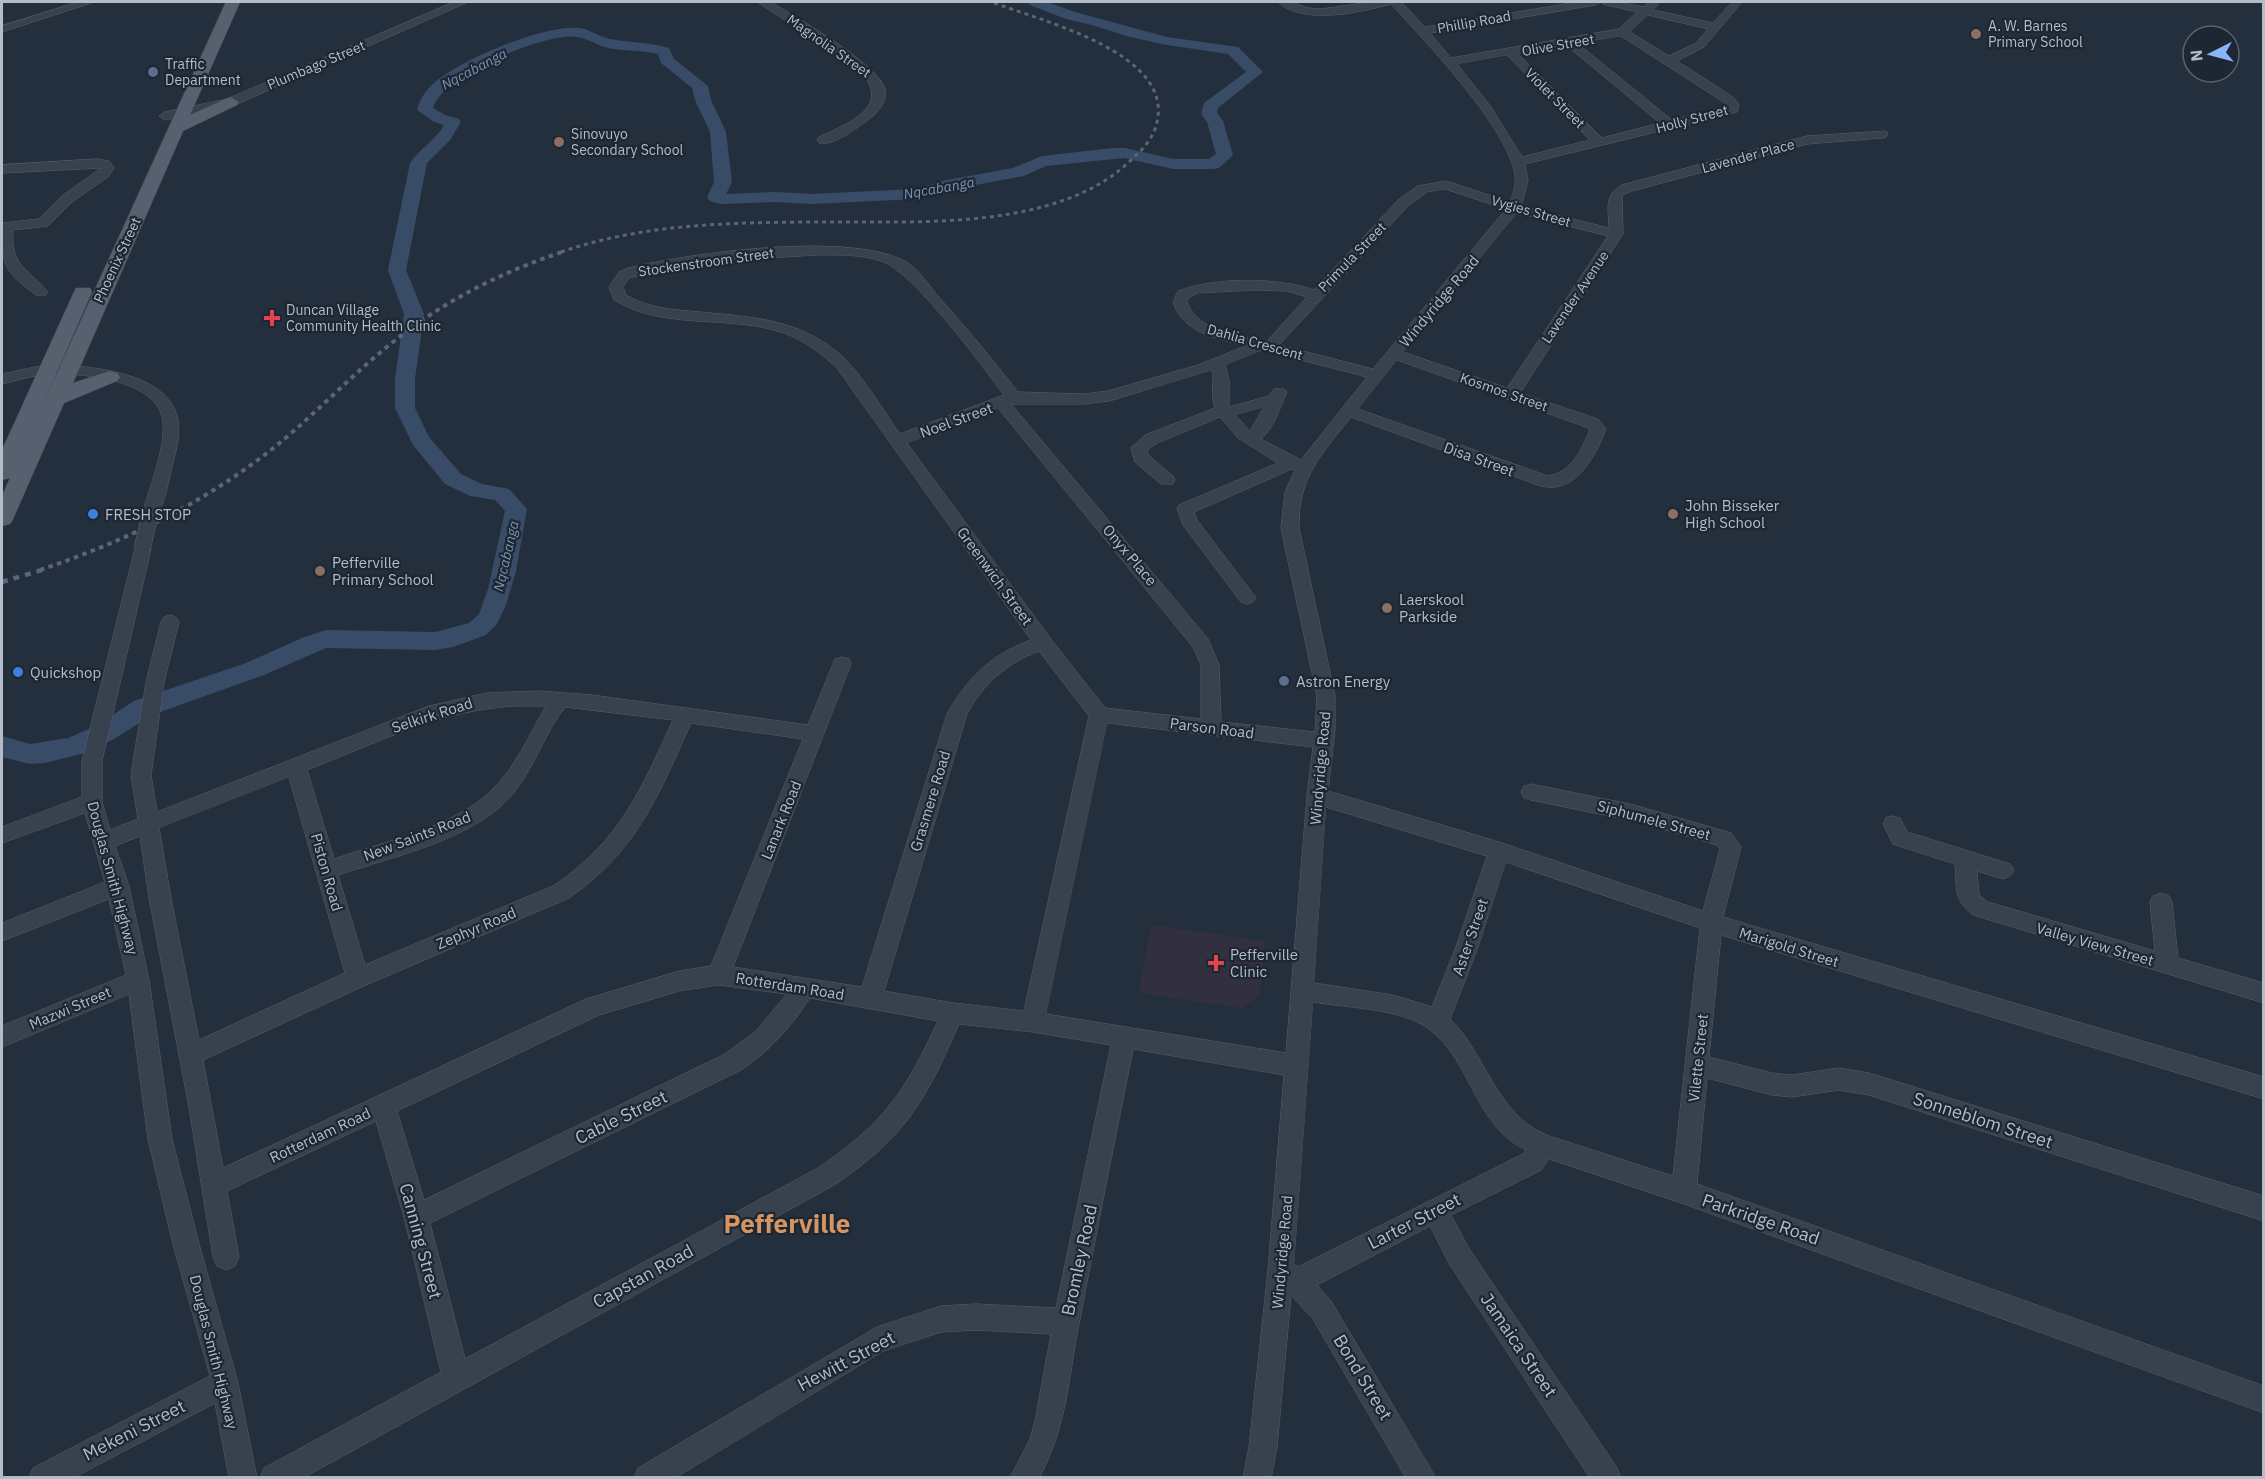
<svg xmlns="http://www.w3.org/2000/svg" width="2265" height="1479" viewBox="0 0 2265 1479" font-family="'IBM Plex Sans',sans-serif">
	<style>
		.medical { fill: #32303f }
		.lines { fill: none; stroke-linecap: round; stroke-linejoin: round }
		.river { fill: #394c67; fill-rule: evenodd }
		.minor-casing { stroke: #565f6c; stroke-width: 1 }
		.major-casing { stroke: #414a57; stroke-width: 1 }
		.minor { fill: #38414e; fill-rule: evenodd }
		.major { fill: #56606e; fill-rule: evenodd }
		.rail-far2 { stroke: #5a6575; stroke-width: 3; stroke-dasharray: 4 4; stroke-linecap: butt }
		.rail-far1 { stroke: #5a6575; stroke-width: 4; stroke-dasharray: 4.5 4.5; stroke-linecap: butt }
		.rail { stroke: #5a6575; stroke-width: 4.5; stroke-dasharray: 6 6; stroke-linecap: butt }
		.minor-bridge-casing { stroke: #565f6c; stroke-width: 17; stroke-linecap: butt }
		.minor-bridge { stroke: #38414e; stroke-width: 16 }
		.education-dot { fill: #8d6e63; stroke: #1d2633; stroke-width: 2 }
		.service-dot { fill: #5c6f8a; stroke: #1d2633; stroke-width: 2 }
		.health-dot { fill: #e0444e; stroke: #1d2633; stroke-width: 2 }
		.shop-dot { fill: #3f7fe0; stroke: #1d2633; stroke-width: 2 }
		.labels { text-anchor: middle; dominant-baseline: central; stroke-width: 4.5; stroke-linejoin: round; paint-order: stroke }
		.far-street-label { font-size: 14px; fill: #b4bcc9; stroke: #1d2633 }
		.far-poi-label { font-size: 14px; fill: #b4bcc9; stroke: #1d2633; text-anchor: start }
		.far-water-label { font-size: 14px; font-style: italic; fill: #7c92b1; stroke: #1d2633 }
		.street-label { font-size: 15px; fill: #b4bcc9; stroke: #1d2633 }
		.poi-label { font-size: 15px; fill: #b4bcc9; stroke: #1d2633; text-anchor: start }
		.near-street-label { font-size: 18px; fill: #b4bcc9; stroke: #1d2633 }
		.near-district-label { font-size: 26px; font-weight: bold; fill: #d59563; stroke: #1d2633 }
	</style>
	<rect width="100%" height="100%" fill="#242f3e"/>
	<polygon class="medical" points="1151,925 1265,941 1260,995 1241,1008 1139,993"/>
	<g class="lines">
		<path class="river" d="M1028,2H1047L1075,12L1167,37L1238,47L1263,72L1218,108L1217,113L1223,121L1233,155L1219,168L1213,169H1173L1124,158L1046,166L1024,176L949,190L916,199L812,204L775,202L721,204L710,201L707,197L714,182L710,132L695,100L692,88L661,63L658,54C642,50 624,51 608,48C597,45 587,38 577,37C546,32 441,76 433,108L445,115L459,119L461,122L450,140L427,163L406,270L424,314L415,379V408L429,437L461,474L482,484L509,489L527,509L516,571L506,605L497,624L486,635L453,647L435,650L326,648L264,675L152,715L114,739L85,753L45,763L30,764L2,757V736L30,744L68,738L96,726L134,701L246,663L302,638L326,630L435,632L469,623L479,614L488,589L505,511L495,500L470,496L445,484L413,445L395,408V379L404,314L388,270L410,163C419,149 438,138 444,125L434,122L417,110C420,99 425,91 434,83C460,60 544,24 579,28C590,29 599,37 610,39C630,43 650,42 669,48L674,59L708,86L711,100L726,132L732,182L726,194L775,192L812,194L915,189L947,180L1013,168L1042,156L1113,148H1125L1173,159H1209L1216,154L1207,122L1201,114L1204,103L1246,72L1228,54L1167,45L1130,37L1092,25L1066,19L1030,5Z"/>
		<g class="minor-casing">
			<g id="minor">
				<polygon points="78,2 94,2 2,32 2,26"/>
				<polygon points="454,2 468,2 235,105 165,120 159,116 165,112 227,99"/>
				<path d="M758,2H771C795,17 881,65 885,90C888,104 874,116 864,123C853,131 832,146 819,143L817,140L819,137C849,123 894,107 859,69Z"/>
				<path d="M1278,2H1291L1308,8L1321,9L1371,2H1401L1425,27L1578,2H1601L1595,5L1430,33L1451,58L1619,29L1637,12L1603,4L1602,2H1619L1643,7L1649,2H1660L1653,10L1713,23L1732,2H1742L1704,47L1677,61L1733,97L1739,104L1737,112L1525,164L1528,181L1521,206L1609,228C1609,209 1603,195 1622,185L1807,136L1886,131L1888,134L1886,137L1882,138L1807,144L1632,191L1622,195L1623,234L1520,393L1598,419L1606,429C1596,455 1576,495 1541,486L1351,417C1321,455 1298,477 1299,528L1335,696V730L1328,791L1499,842L1703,911L1720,849L1717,845L1634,821L1531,800L1524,798L1521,792L1524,786L1531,784L1634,805L1724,831L1731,833L1741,847L1723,917L2264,1077V1099L1721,935L1709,1057L1772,1073L1792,1075L1839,1068L1869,1073L2264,1196V1221L1869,1095L1839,1090L1792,1097L1772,1095L1707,1078L1697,1184L2264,1386V1413L1684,1204L1549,1159L1541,1170L1451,1215L1468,1247L1617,1468L1621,1478H1590L1450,1265L1430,1226L1317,1285L1331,1301L1436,1478H1406L1313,1319L1291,1295L1277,1447L1271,1478H1243L1249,1447L1268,1270L1284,1075L1133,1049C1115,1139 1097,1229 1080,1319C1068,1377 1068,1424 1039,1478H1010L1030,1439L1035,1421L1051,1334L976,1330L941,1332L883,1351L675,1478H634L638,1468L877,1327L941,1306L976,1304L1056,1308L1111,1045L1033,1032L959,1024C925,1101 907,1135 836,1184L303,1478H260L264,1468L441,1372L404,1217L376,1121L227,1191L239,1257L235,1266L226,1270L217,1266L213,1257L189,1107L149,898L140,836L115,846L129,886L149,980L172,1139L199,1244L238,1383L257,1478H229L215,1403L73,1478H29L33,1468L210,1376L173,1244L148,1139L129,994L2,1047V1026L126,975L109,899L2,941V923L105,882L85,813L2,843V827L82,797V761L136,545H148L151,549L102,761V802L110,830L138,819L131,775L146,682L161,622L164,617L170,615L176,617L179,622L164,682L151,775L157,812L429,706L487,693L539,691L592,695L808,725L835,659L842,657L849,659L851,664L733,967L862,987L947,714C967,678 992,654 1031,640L837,368C821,353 805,341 784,333C729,314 665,331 614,300L609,287L619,272L628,268C690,253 854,230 908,263C919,270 928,284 936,294C965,326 992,359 1018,392L1084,394L1108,391L1198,365L1246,346C1217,338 1184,334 1173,302L1178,291C1215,277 1277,277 1314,290L1399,199L1418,186L1446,181L1510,202C1514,192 1517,181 1514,170C1502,122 1426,42 1391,4C1362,12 1303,26 1278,2ZM1648,15L1708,29L1696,43L1669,56L1630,32ZM1621,36L1725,103L1727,107L1672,120L1577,43ZM1566,45L1660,123L1602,138L1518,54ZM1507,55L1590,140L1522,157L1491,107L1457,64ZM1445,189L1506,209L1373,369L1279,345L1409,205L1427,192ZM1517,213L1608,236L1507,388L1403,352ZM817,255C838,255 861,254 881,261C912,270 982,366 1004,395L900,434C883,410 866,381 846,360C809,323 760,317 710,313C681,310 651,310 626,295L623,287L629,278L657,271L732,260ZM1256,290L1287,291L1307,297L1266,342C1239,335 1198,332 1187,302L1189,297L1198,293ZM1262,350L1367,377L1301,460L1261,439C1274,428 1280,407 1287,392L1284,389H1274L1269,396L1230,407L1229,404V380L1225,365ZM1397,360L1586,427L1590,430C1581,450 1572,472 1548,476L1358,409ZM1212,370C1215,383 1210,395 1215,408L1145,435L1131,448L1135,462L1161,484H1173L1175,480L1173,476L1149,456L1147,450L1157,443L1220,417L1238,438L1278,463L1179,505L1177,509L1183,525L1241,602L1247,604L1253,602L1256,598L1197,520L1194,512L1292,469L1295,470L1285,492L1281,528L1317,696L1315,732L1221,722L1219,665L1208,639L1011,404H1084L1109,401ZM1264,407L1250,431L1235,415ZM998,408L1193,647L1201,665V719L1105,708L1050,638L907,443ZM1039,651L1089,716L1024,1011L953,1003L884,991L967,714C983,684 1007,663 1039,651ZM513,706H546C529,735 515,769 490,792C451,828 383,842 334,859L307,770C376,743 438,711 513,706ZM565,707L673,720C641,790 620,841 553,886L365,965L338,875C394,856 479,839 516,790C535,765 546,731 565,707ZM691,723L803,739L711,966L679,971L586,999L223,1168L203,1060L366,985L569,898C637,851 658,796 691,723ZM1107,723L1313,747L1307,796L1286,1053L1046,1014ZM289,777L345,973L199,1040L171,898L159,828ZM1326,807L1487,856L1456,947L1432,1007L1393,995L1314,983ZM1506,862L1700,928L1673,1176L1546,1135C1495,1113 1487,1055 1450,1019L1478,947ZM719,985L787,994L756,1031L725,1054L424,1200L397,1111L599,1015L679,991ZM810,998L938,1021C905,1092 884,1123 818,1168L465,1359L430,1223L741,1070C770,1051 791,1027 810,998ZM1313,1002C1347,1008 1401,1008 1429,1029C1472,1061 1474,1126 1526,1150L1523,1154L1298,1267L1294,1264Z"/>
				<path d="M97,159L109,161L114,168L108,177L72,202L48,226L13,230C10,267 29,269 48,292L46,295H36C2,270 2,264 2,223L39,219L62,196L101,168L2,173V165Z"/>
				<path d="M61,365C97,367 166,374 177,416C181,430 177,448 173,462C169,478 166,501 157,515H145L143,511C150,485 168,443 162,416C153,380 82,373 52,374C34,375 18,380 2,384V374L35,367Z"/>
				<path d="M1893,816L1900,818L1907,832L2010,864L2014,870L2010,876L2003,879L1977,871L1979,895L1988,902L2155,951L2150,902L2153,896L2161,893L2169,896L2172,902L2178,958L2264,983V1003L1973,915C1953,899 1957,888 1955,864L1893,844L1883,824L1886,818Z"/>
			</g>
		</g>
		<g class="major-casing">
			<polygon id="major" points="226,2 240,2 190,115 225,99 231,97 239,102 237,105 183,131 73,383 110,371 117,373 120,377 117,381 64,403 13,519 10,524 2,526 2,496 10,478 2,480 2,450 74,292 76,288 90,288 92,292 41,408"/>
		</g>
		<use href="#minor" class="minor"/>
		<use href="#major" class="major"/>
		<path class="rail-far2" d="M561,252C608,236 658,228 708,225C753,222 799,222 844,222C934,222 1061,227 1130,161C1141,151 1150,142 1155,129C1182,53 1039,21 992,2"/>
		<path class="rail-far1" d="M40,570C117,544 190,510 255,462C305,426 345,380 393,342C445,300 502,272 565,251"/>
		<polyline class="rail" points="2,582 45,569"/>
		<g class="minor-bridge-casing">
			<polyline id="minor-bridge" points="142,549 151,511"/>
		</g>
		<use href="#minor-bridge" class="minor-bridge"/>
	</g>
	<g class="education-dot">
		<circle cx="1976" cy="34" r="6"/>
		<circle cx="559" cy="142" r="6"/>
		<circle cx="1673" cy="514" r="6"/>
		<circle cx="320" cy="571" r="6"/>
		<circle cx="1387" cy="608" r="6"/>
	</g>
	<g class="service-dot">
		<circle cx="153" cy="72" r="6"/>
		<circle cx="1284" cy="681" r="6"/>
	</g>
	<g class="health-dot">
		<path d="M269 309h6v6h6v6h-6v6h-6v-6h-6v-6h6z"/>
		<path d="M1213 954h6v6h6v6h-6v6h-6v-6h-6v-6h6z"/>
	</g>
	<g class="shop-dot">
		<circle cx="93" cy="514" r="6"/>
		<circle cx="18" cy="672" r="6"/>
	</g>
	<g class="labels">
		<g class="far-street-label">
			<text transform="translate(1474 22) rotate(-10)">Phillip Road</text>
			<text transform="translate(1558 45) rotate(-10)">Olive Street</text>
			<text transform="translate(829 46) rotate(35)">Magnolia Street</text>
			<text transform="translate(316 65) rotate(-23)">Plumbago Street</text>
			<text transform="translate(1555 98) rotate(45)">Violet Street</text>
			<text transform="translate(1692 119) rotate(-15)">Holly Street</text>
			<text transform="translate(1748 156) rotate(-15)">Lavender Place</text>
			<text transform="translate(1531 211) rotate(16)">Vygies Street</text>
			<text transform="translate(1352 257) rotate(-46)">Primula Street</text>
			<text transform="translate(117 260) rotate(-65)">Phoenix Street</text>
			<text transform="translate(706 262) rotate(-8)">Stockenstroom Street</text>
			<text transform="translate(1575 297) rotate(-56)">Lavender Avenue</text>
			<text transform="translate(1255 342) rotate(16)">Dahlia Crescent</text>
			<text transform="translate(1504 392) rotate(19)">Kosmos Street</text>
		</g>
		<g class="far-poi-label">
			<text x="1988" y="26">A. W. Barnes<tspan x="1988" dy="16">Primary School</tspan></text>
			<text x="165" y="64">Traffic<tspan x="165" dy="16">Department</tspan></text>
			<text x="571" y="134">Sinovuyo<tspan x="571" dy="16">Secondary School</tspan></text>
			<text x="286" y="310">Duncan Village<tspan x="286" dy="16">Community Health Clinic</tspan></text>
		</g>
		<g class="far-water-label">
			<text transform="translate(474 69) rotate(-28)">Nqcabanga</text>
			<text transform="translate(939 188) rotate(-10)">Nqcabanga</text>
			<text transform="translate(506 556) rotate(-77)">Nqcabanga</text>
		</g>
		<g class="street-label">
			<text transform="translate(1439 301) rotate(-50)">Windyridge Road</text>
			<text transform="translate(956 420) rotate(-20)">Noel Street</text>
			<text transform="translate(1479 459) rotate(20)">Disa Street</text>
			<text transform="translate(1130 555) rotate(50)">Onyx Place</text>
			<text transform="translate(995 576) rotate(54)">Greenwich Street</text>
			<text transform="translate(432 715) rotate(-18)">Selkirk Road</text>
			<text transform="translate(1212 728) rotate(7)">Parson Road</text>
			<text transform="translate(1320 768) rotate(-85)">Windyridge Road</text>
			<text transform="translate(930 801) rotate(-73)">Grasmere Road</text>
			<text transform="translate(781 820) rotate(-68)">Lanark Road</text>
			<text transform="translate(1654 820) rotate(15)">Siphumele Street</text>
			<text transform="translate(417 836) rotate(-21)">New Saints Road</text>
			<text transform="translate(327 872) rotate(74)">Piston Road</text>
			<text transform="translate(113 878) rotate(75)">Douglas Smith Highway</text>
			<text transform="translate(476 928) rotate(-23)">Zephyr Road</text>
			<text transform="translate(1470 937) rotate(-71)">Aster Street</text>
			<text transform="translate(2095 944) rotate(16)">Valley View Street</text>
			<text transform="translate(1789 947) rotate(17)">Marigold Street</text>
			<text transform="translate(790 986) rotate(9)">Rotterdam Road</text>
			<text transform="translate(70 1008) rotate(-23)">Mazwi Street</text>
			<text transform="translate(1698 1058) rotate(-84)">Vilette Street</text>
			<text transform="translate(320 1135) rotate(-25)">Rotterdam Road</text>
			<text transform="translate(1282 1252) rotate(-85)">Windyridge Road</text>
			<text transform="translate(214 1352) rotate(76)">Douglas Smith Highway</text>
		</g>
		<g class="poi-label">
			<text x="1685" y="505">John Bisseker<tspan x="1685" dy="17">High School</tspan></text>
			<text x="105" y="514">FRESH STOP</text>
			<text x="332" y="562">Pefferville<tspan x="332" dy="17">Primary School</tspan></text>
			<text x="1399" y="599">Laerskool<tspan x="1399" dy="17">Parkside</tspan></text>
			<text x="30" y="672">Quickshop</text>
			<text x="1296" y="681">Astron Energy</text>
			<text x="1230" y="954">Pefferville<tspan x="1230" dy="17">Clinic</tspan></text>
		</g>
		<g class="near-street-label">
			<text transform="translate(621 1117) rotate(-26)">Cable Street</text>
			<text transform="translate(1983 1120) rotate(18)">Sonneblom Street</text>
			<text transform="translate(1761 1219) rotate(19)">Parkridge Road</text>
			<text transform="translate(1414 1221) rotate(-27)">Larter Street</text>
			<text transform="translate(421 1241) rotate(75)">Canning Street</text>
			<text transform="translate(1079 1260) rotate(-78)">Bromley Road</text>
			<text transform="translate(643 1276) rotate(-29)">Capstan Road</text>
			<text transform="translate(1519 1345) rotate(56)">Jamaica Street</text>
			<text transform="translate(846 1361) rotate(-28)">Hewitt Street</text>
			<text transform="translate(1363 1377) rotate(59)">Bond Street</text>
			<text transform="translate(134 1430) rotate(-27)">Mekeni Street</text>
		</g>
		<g class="near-district-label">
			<text x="787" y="1223">Pefferville</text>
		</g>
	</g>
	<rect width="2265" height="1479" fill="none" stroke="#b4bcc9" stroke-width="6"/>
	<g transform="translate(2211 54) rotate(264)"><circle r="28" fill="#1d2633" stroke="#59626f" stroke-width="1.5"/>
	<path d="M0-4.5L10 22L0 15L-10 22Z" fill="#8ab4f8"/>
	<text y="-9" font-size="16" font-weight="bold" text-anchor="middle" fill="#b4bcc9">N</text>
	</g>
</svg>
